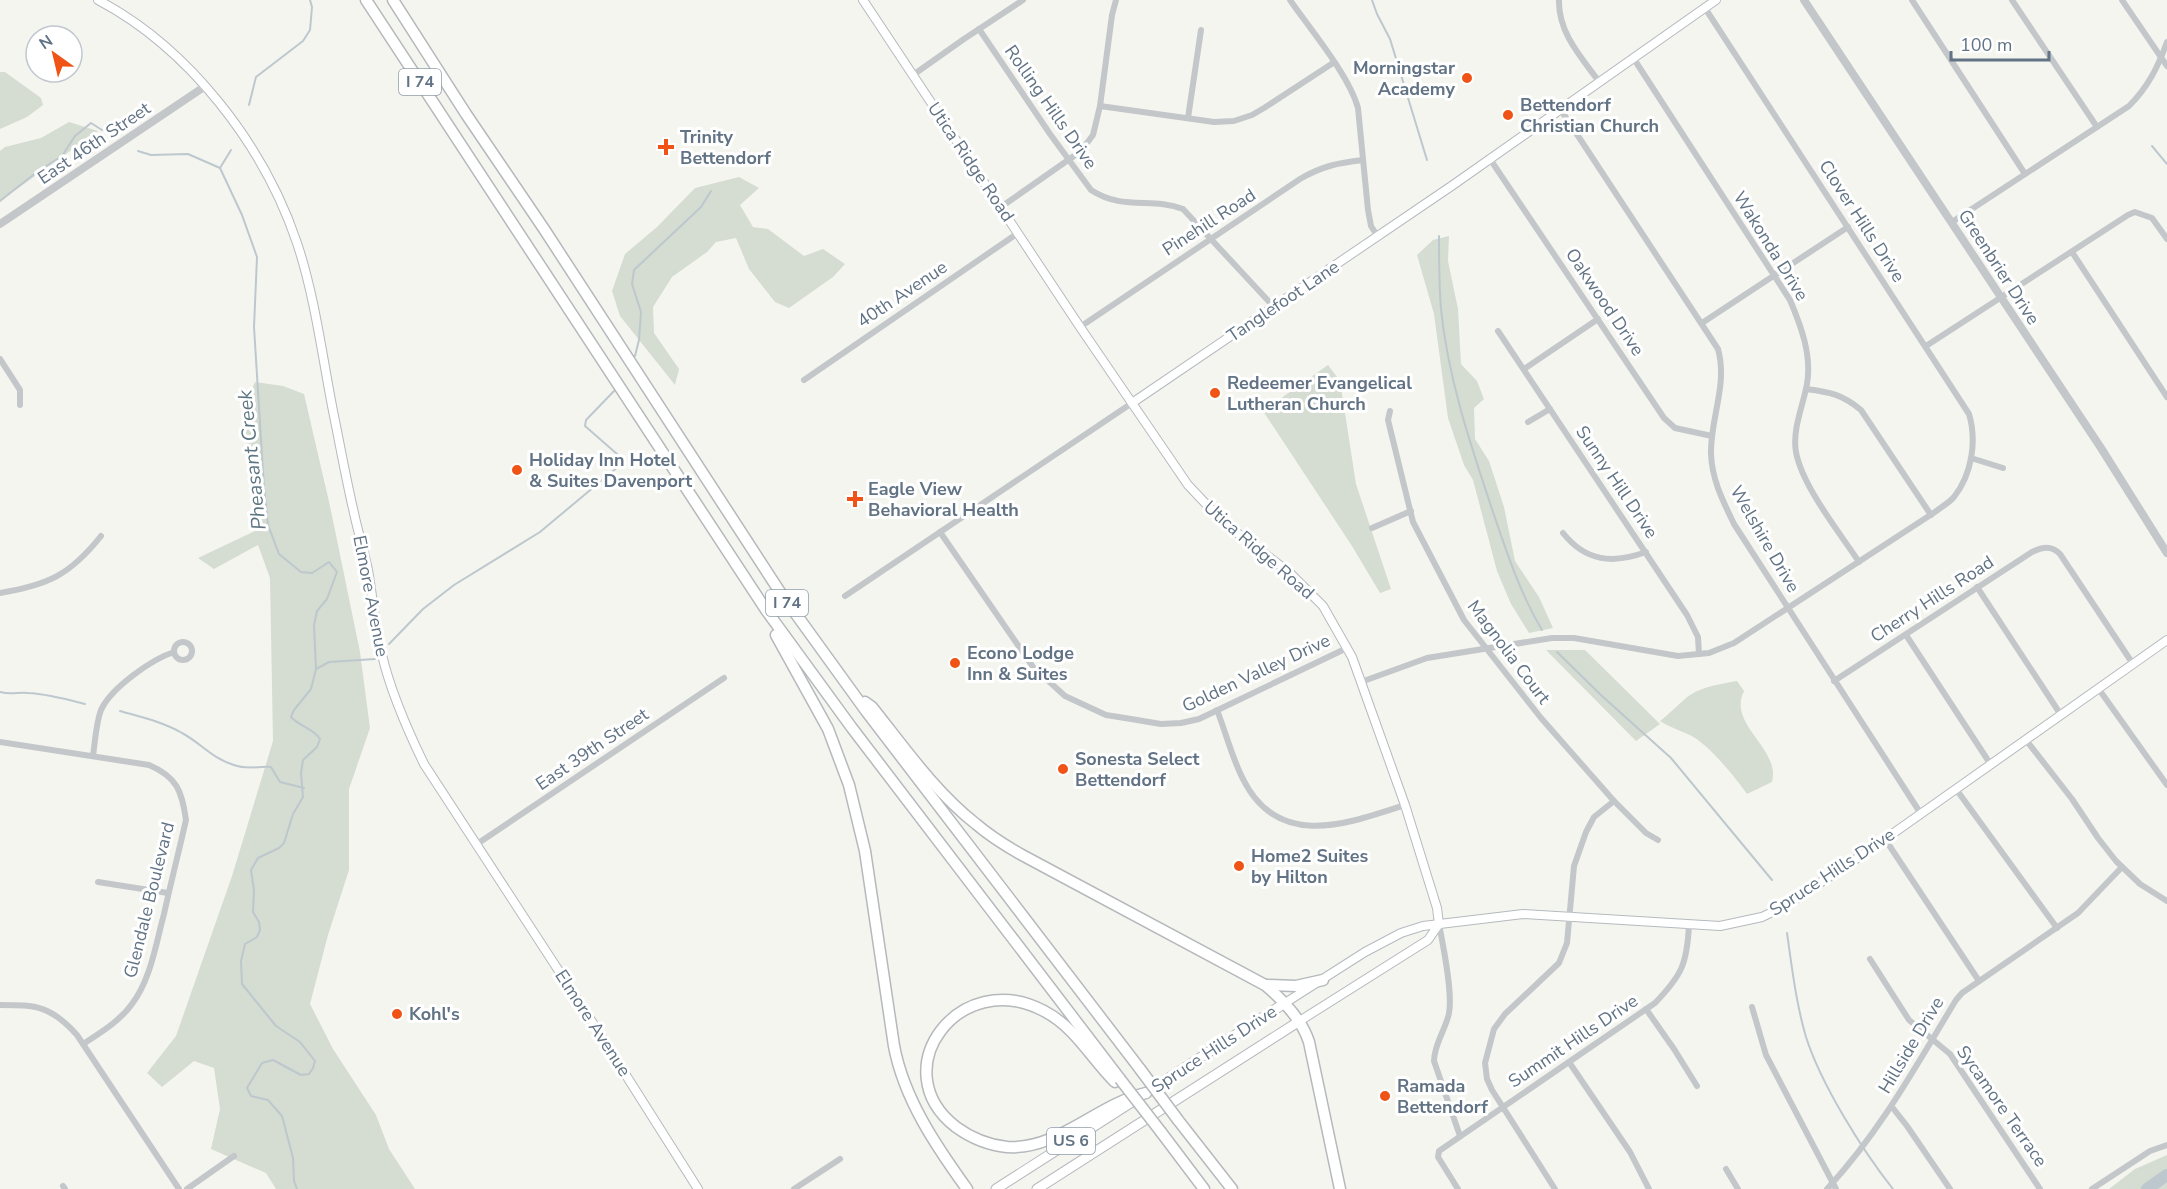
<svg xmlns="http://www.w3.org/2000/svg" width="2167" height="1189" viewBox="0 0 2167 1189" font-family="'Nunito Sans',sans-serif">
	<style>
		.green { fill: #d5dcd1 }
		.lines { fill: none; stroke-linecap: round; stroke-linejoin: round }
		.stream { stroke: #bdc8ce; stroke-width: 2 }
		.river { stroke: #bdc8ce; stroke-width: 12 }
		.secondary-casing { stroke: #b5babf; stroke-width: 10 }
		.primary-casing { stroke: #b6babe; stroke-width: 11 }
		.motorway-casing { stroke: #b5b9bc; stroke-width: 13 }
		.minor { stroke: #c3c7ca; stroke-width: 6 }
		.tertiary { stroke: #c3c7ca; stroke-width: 8 }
		.secondary { stroke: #fff; stroke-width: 8 }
		.primary { stroke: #fff; stroke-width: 9 }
		.motorway { stroke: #fff; stroke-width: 10 }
		.motorway-bridge-casing { stroke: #b5b9bc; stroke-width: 13; stroke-linecap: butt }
		.motorway-bridge { stroke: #fff; stroke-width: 10 }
		.poi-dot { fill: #ef5316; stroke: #fff; stroke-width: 2 }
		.labels { text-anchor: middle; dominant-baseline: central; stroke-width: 6; stroke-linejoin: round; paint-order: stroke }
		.shield { fill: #fff; stroke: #909da9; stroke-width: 1.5 }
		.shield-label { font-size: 16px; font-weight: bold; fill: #617384 }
		.poi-label { font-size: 18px; font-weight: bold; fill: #617384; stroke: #fff; text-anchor: start }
		.street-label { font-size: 18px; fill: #617384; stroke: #fff }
		.water-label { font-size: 20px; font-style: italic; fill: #5d7681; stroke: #fff }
	</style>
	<rect width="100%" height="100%" fill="#f5f5f0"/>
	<g class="green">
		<polygon points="0,72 5,72 41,98 43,105 27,117 0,129"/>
		<polygon points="69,122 98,131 0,201 0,151 5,147 41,138"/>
		<polygon points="739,177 759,188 740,205 753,227 768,229 804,256 823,249 845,264 833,277 789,308 775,302 749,269 736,238 716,242 707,252 672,277 653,307 654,333 679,369 675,385 620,316 612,291 625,254 657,227 695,188"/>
		<polygon points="1449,236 1448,261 1458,309 1461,364 1477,381 1484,399 1474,408 1475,439 1489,461 1504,507 1515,561 1539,597 1553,628 1529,633 1511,604 1497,571 1473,480 1464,465 1448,418 1434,314 1417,255 1433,240"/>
		<polygon points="1328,365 1340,381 1356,484 1391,589 1380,593 1352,546 1263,411"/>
		<polygon points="255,382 283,386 304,394 330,506 360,652 370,728 349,789 349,870 328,935 310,1004 333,1049 376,1115 389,1149 415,1189 276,1189 266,1173 211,1149 220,1109 214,1068 194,1061 162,1087 147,1073 176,1036 232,876 273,741 270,578 258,545 214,569 198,558 261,528 242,413"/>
		<polygon points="1546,650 1585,650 1660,724 1636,741"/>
		<path d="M1737,681L1744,691C1727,725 1781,748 1772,782L1747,794C1735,777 1712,749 1695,738C1684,731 1672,729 1660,721C1671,713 1680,702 1690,695C1704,686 1721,684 1737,681Z"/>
		<polygon points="2167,1155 2167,1189 2109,1189 2135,1169"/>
	</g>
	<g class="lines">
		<g class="stream">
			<polyline points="1372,0 1377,14 1390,39 1427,160"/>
			<polyline points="249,105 256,77 303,41 310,30 312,7 310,0"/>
			<polyline points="2152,146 2167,164"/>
			<path d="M231,150L220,168L242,215L257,257L254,327L264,488L268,525L279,554L301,572L312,573L329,562L337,572L327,599L317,611L314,625L316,669L311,689L294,710L291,717C300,727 313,728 320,739L317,747L303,760L301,773L303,797L293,814L284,843L279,848L258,858L251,870L254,890L253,912L259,922L260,930L257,937L245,944L241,961L242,984L276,1026L300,1042L315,1061L313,1068L309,1074L301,1075L273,1060L262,1063L247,1088L251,1096L268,1100L282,1116L293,1158L294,1181L297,1189"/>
			<polyline points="138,151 151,155 188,154 220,168"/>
			<polyline points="0,201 37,172 62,156 75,136 91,123 102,130"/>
			<path d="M1439,236C1439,260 1439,285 1441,309C1448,379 1471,446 1493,512C1507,553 1520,593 1542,630"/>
			<polyline points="635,356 639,340 641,312 632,284 634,270 701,207 711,191"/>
			<polyline points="389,644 423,609 454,585 540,532 625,461 585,426 586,420 615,390"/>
			<polyline points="1557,652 1602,696 1671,758 1772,880"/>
			<polyline points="316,669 329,662 375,659"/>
			<path d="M0,692C11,695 18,692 28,693C48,694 66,699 85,704"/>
			<path d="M120,711C141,717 163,722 182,733C201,743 211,758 234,765C247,770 258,766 271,767L280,782L304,788"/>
			<path d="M1787,933C1792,968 1796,1003 1806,1037C1821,1084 1862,1150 1893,1189"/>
		</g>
		<polyline class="river" points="2147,1189 2167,1175"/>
		<g class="secondary-casing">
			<g id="secondary">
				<path d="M98,0C189,48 264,145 297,243C315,297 322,355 333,411C340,445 346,479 354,513C358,532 364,551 368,570C373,598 375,627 382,655C391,693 407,729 424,764L598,1031L698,1189"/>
				<polyline points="863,0 1080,327 1188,485 1224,523 1290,573 1323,606 1352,657 1361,682 1405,805 1437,908 1439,924"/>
				<polyline points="1132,403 1453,185 1716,0"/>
				<polyline points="1285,1003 1365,952 1401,933 1423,926 1523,914 1720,926 1762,917 1785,906 1871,849 2167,640"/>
				<polyline points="1298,1022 1428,940 1439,924"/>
			</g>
		</g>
		<g class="primary-casing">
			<g id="primary">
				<polyline points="1150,1090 1285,1003"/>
				<polyline points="996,1189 1138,1098"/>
				<polyline points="1037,1189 1298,1022"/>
			</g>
		</g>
		<g class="motorway-casing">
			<g id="motorway">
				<polyline points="366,0 766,610 852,728 1120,1079"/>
				<polyline points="393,0 466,114 544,229 780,592 866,711 1140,1069"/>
				<path d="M776,635L828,729L849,785L865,851L894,1046C904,1099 936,1146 967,1189"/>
				<path d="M865,702L872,707C904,747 935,792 976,824C990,836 1006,846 1022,855L1265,985C1283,1000 1302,1020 1309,1042L1340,1189"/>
				<polyline points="1267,985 1296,986 1323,980"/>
				<path d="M1115,1082C1091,1058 1075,1027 1044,1011C960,966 882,1070 956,1127C971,1138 988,1145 1007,1147C1059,1150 1097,1104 1146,1093"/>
				<polyline points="1178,1120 1232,1189"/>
				<polyline points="1161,1132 1204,1189"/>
			</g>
		</g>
		<g class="minor">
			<path d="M1290,0C1310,29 1349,75 1358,108L1368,210L1371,226L1378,237"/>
			<path d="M1559,0C1558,33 1582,58 1600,83"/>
			<polyline points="1912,0 2025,174"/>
			<polyline points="2012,0 2097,127"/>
			<polyline points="2122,0 2167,66"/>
			<path d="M979,29L1050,134L1091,190C1123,211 1152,197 1183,209L1274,307"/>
			<path d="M1634,59L1790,300C1801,326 1812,355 1807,384C1803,406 1792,430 1796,452C1802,486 1840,533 1859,562"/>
			<polyline points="913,75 964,39 1023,0"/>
			<polyline points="1100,106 1214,122 1234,121 1252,115 1264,108 1333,63"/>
			<path d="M1561,110L1718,349C1728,385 1710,419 1711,454C1712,480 1723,501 1734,524L1921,814"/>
			<polyline points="1188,118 1201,30"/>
			<polyline points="1490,159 1664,418 1675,428 1712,436"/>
			<polyline points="1001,207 1081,151 1093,135 1100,106 1112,15 1116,0"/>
			<path d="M1952,222L2129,106C2148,87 2158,67 2167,42"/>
			<polyline points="2072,252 2167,397"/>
			<polyline points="1702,323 1848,227"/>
			<path d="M1080,327L1300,179C1322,166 1338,163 1363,160"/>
			<polyline points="1498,331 1687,615 1698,637 1699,654"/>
			<polyline points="1926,346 2128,215 2135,212 2152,218 2167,239"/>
			<polyline points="0,359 20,390 20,405"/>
			<polyline points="1524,369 1598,319"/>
			<polyline points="804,380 1018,233"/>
			<path d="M1806,389C1829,392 1842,394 1861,410L1931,515"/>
			<polyline points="1390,411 1388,420 1413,522 1464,620 1541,718 1614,801 1646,833 1658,840"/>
			<polyline points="1528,422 1550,409"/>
			<polyline points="1971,458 2003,468"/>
			<polyline points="1372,528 1411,511"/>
			<polyline points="940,532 1033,667 1065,696 1106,715 1125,718 1161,724 1181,723 1199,719 1347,648"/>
			<path d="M1563,533C1586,562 1613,564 1646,552"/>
			<polyline points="1977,587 2061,715"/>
			<path d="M0,593C48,585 70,575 101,536"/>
			<polyline points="845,596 1132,403"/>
			<polyline points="1906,635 1991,765"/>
			<circle cx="183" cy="651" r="9"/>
			<path d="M1834,681L2032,552C2042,547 2051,545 2060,554L2133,664"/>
			<path d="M1361,682L1427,658L1552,638H1574L1678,656L1709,653L1734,643L1935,512C1941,507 1949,503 1954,497C1972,474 1977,441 1969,414L1705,8"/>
			<polyline points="2098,688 2167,785"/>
			<path d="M1217,710C1226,733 1232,758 1243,779C1278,850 1347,824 1405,805"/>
			<polyline points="2026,740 2072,799 2098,838 2116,861 2140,884 2167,901"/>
			<path d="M0,742L149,765C177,777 182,791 186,820C179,851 171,882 164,914C156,943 151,979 132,1004C120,1021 100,1033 83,1044"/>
			<path d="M93,756C95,742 96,723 101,710C111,688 152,659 174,652"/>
			<polyline points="1956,789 2057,928"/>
			<polyline points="1885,839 1979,981"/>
			<polyline points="477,844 724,678"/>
			<polyline points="98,882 168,893"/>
			<path d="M1439,924C1443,945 1453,993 1449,1013C1446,1029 1434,1044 1434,1061L1460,1136"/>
			<polyline points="1870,959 1909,1020 1950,1054 2040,1189"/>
			<path d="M0,1005C37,1005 51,1006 77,1035L179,1189"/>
			<polyline points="1752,1007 1766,1055 1836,1189"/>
			<polyline points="1646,1009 1674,1049 1697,1086"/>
			<polyline points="1569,1062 1630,1152 1649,1189"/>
			<polyline points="1892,1107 1907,1126 1950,1189"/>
			<polyline points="1726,1169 1738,1189"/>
			<polyline points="63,1186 65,1189"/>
			<polyline points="187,1189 234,1156"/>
			<polyline points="794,1189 840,1159"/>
			<path d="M1458,1189L1438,1157L1439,1151L1655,1003C1682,975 1687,964 1689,925"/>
			<polyline points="1555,1189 1492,1090 1487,1079 1485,1063 1494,1029 1505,1014 1559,963 1567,943 1574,866 1586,832 1594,817 1614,801"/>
			<path d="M1827,1189C1880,1132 1916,1066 1956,1000L1962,993L2078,913L2122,867"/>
			<polyline points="2092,1189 2150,1151 2167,1145"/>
		</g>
		<g class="tertiary">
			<polyline points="1804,0 2101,448 2167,553"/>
			<polyline points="0,224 204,87"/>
		</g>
		<use href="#secondary" class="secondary"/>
		<use href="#primary" class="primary"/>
		<use href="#motorway" class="motorway"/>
		<g class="motorway-bridge-casing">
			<g id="motorway-bridge">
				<polyline points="1140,1069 1178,1120"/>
				<polyline points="1120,1079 1161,1132"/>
			</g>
		</g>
		<use href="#motorway-bridge" class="motorway-bridge"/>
	</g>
	<g class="poi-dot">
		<circle cx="1467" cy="78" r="6"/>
		<circle cx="1508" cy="115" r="6"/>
		<path d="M663 138h6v6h6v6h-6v6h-6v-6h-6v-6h6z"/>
		<circle cx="1215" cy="393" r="6"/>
		<circle cx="517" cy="470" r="6"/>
		<path d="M852 490h6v6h6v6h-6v6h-6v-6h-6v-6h6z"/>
		<circle cx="955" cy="663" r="6"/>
		<circle cx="1063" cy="769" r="6"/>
		<circle cx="1239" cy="866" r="6"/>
		<circle cx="397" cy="1014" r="6"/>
		<circle cx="1385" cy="1096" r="6"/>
	</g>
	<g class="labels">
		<g class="shield">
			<rect x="399" y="69" width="42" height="26" rx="4.5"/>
			<rect x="766" y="590" width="42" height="26" rx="4.5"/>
			<rect x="1047" y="1128" width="48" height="26" rx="4.5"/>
		</g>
		<g class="shield-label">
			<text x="420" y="82">I 74</text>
			<text x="787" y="603">I 74</text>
			<text x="1071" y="1141">US 6</text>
		</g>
		<g class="poi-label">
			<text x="1455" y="68" text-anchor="end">Morningstar<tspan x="1455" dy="21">Academy</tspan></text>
			<text x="1520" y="105">Bettendorf<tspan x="1520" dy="21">Christian Church</tspan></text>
			<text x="680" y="137">Trinity<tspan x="680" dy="21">Bettendorf</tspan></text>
			<text x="1227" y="383">Redeemer Evangelical<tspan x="1227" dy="21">Lutheran Church</tspan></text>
			<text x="529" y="460">Holiday Inn Hotel<tspan x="529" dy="21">&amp; Suites Davenport</tspan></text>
			<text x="868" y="489">Eagle View<tspan x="868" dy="21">Behavioral Health</tspan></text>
			<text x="967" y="653">Econo Lodge<tspan x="967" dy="21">Inn &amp; Suites</tspan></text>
			<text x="1075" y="759">Sonesta Select<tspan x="1075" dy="21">Bettendorf</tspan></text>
			<text x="1251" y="856">Home2 Suites<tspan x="1251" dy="21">by Hilton</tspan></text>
			<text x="409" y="1014">Kohl's</text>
			<text x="1397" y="1086">Ramada<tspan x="1397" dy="21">Bettendorf</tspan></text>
		</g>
		<g class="street-label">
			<text transform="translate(1051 107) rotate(55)">Rolling Hills Drive</text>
			<text transform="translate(94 143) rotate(-34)">East 46th Street</text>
			<text transform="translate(971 162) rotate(56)">Utica Ridge Road</text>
			<text transform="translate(1862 221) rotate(57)">Clover Hills Drive</text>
			<text transform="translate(1209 222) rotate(-33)">Pinehill Road</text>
			<text transform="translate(1771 246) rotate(58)">Wakonda Drive</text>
			<text transform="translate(1999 267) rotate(57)">Greenbrier Drive</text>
			<text transform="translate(902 294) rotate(-34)">40th Avenue</text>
			<text transform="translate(1283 301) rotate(-34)">Tanglefoot Lane</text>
			<text transform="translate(1605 302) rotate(56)">Oakwood Drive</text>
			<text transform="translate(1617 482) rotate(56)">Sunny Hill Drive</text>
			<text transform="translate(1765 539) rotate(60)">Welshire Drive</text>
			<text transform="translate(1259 550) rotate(41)">Utica Ridge Road</text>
			<text transform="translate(371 596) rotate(79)">Elmore Avenue</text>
			<text transform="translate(1932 599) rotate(-33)">Cherry Hills Road</text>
			<text transform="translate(1509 652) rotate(53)">Magnolia Court</text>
			<text transform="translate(1256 673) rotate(-25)">Golden Valley Drive</text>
			<text transform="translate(592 749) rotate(-34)">East 39th Street</text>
			<text transform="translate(1832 872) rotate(-33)">Spruce Hills Drive</text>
			<text transform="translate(149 900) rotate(-76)">Glendale Boulevard</text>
			<text transform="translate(593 1023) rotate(57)">Elmore Avenue</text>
			<text transform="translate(1573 1041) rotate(-34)">Summit Hills Drive</text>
			<text transform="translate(1911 1045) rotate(-59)">Hillside Drive</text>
			<text transform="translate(1214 1049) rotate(-33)">Spruce Hills Drive</text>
			<text transform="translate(2002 1106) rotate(55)">Sycamore Terrace</text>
		</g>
		<g class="water-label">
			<text transform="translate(252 460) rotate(-96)">Pheasant Creek</text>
		</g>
	</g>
	<g transform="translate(54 54) rotate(326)"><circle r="28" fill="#ffffff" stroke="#c0c7ce" stroke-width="1.5"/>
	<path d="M0-4.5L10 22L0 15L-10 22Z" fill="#ef5316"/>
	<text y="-9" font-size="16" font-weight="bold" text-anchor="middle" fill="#617384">N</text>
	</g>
	<path d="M1951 51v9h98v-9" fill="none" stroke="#617384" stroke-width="3"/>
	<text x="1960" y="51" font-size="18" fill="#617384" stroke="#ffffff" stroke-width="4.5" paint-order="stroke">100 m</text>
</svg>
